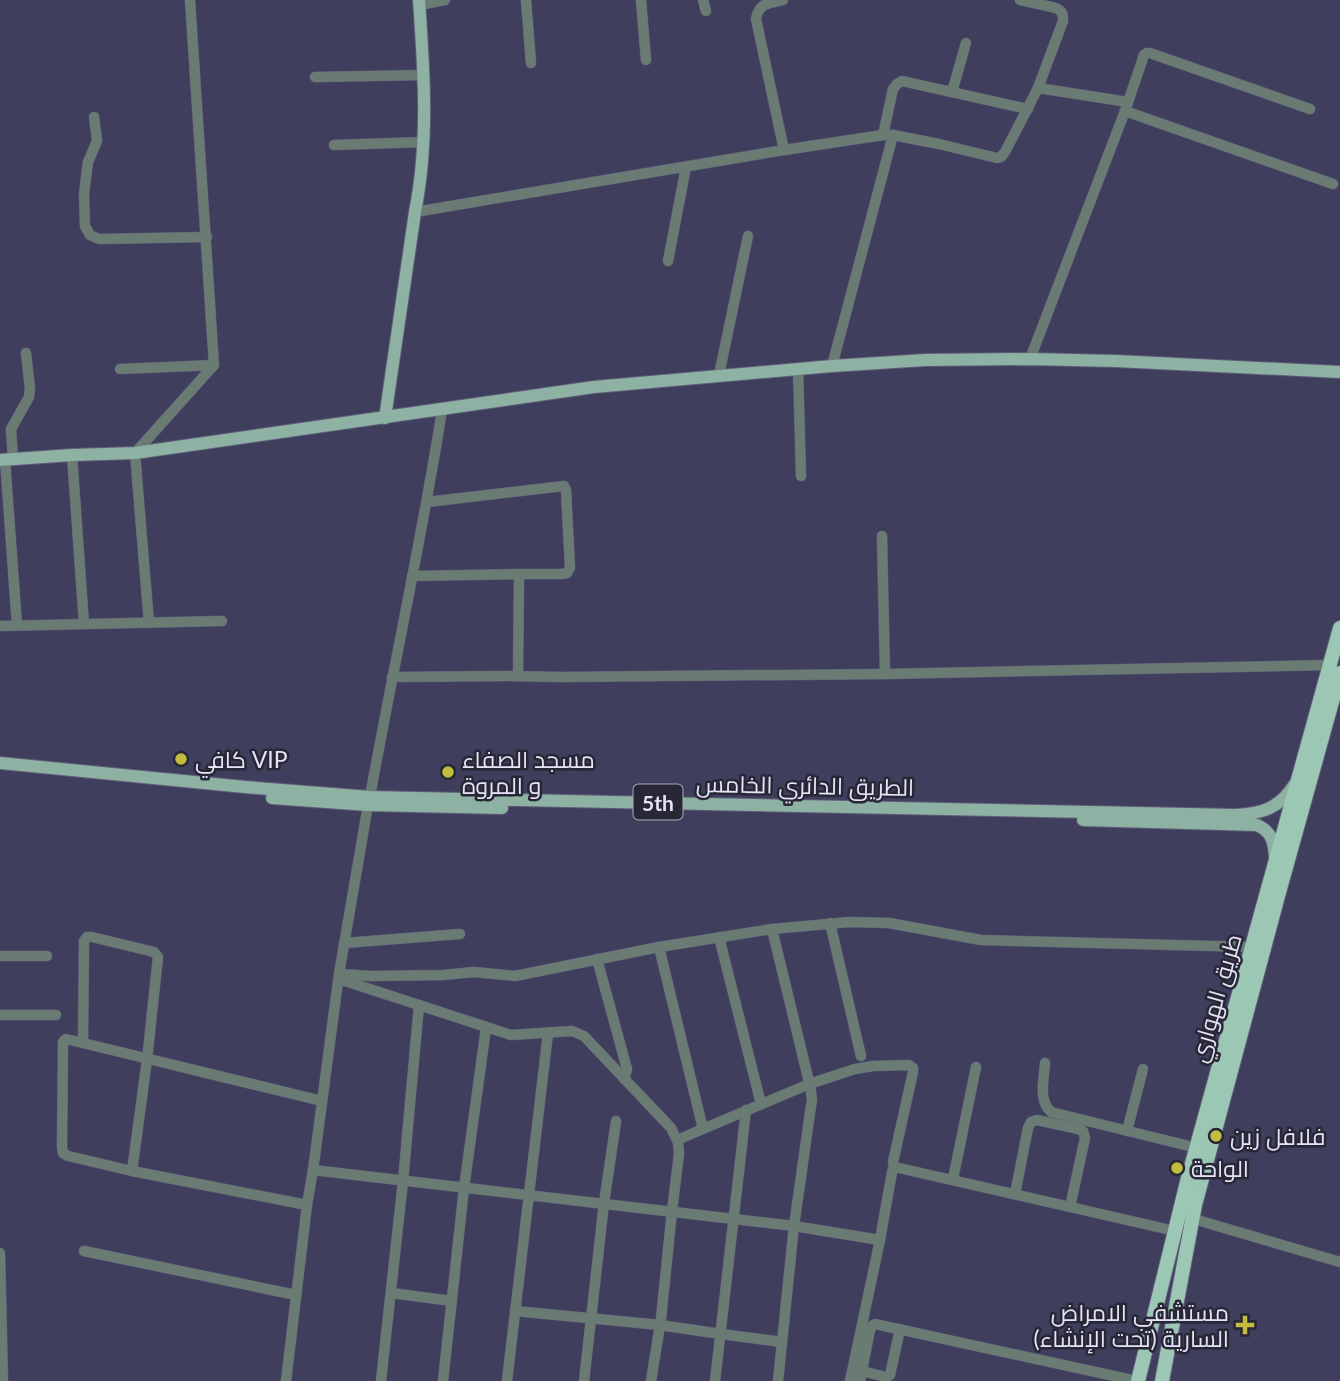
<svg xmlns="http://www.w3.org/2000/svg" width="1340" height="1381" viewBox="0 0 1340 1381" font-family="Lato,Cairo,sans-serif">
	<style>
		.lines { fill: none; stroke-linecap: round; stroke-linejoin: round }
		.minor-casing { stroke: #5e5c79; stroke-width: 11 }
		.major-casing { stroke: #5e5c79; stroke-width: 14 }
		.highway-casing { stroke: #5e5c79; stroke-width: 16 }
		.minor { stroke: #697b73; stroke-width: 10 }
		.major { stroke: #8db1a2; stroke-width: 12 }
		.highway { stroke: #9bc7b4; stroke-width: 14 }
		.poi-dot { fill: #c2bd3f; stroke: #272735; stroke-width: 2.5 }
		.labels { text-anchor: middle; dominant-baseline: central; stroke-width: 5; stroke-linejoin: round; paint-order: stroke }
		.shield { fill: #272735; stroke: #ababbd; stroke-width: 2 }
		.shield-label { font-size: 21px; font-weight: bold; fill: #e4e3f7 }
		.poi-label { font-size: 23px; fill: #e4e3f7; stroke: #272735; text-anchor: start }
		.street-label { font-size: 23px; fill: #e4e3f7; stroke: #272735 }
	</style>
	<rect width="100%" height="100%" fill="#403e5d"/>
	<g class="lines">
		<g class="minor-casing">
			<g id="minor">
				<polyline points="526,0 531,63"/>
				<polyline points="641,0 646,60"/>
				<polyline points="703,0 706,11"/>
				<path d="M783,0C769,4 759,2 756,19L784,150"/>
				<polyline points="419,5 445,0"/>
				<polyline points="315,77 424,75"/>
				<polyline points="1038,88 1128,102"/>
				<polyline points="952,92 966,43"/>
				<polyline points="1125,111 1333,184"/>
				<polyline points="94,117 97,141 88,162 84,194 85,226 90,235 99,239 207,237"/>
				<polyline points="883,135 893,89 897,84 902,81 1028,109"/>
				<polyline points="334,145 424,142"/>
				<path d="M415,212L784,150L883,135H893L939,144L997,158L1001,157L1005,152L1038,88L1063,21C1063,14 1063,12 1056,8L1020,0"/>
				<polyline points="668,261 686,167"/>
				<polyline points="1030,359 1125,111 1144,55 1147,53 1150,53 1310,109"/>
				<polyline points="832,366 893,135"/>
				<polyline points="798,368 801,476"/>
				<polyline points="120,369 214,365"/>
				<polyline points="719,375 748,236"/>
				<polyline points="72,455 84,624"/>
				<polyline points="13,459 11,429 29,397 30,389 26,353"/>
				<polyline points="5,460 17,625"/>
				<polyline points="427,502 564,486 566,490 570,568 567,573 562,574 519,574"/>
				<polyline points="882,536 885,674"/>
				<polyline points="412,576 519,574 518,676"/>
				<polyline points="149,623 135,453 214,365 190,0"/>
				<polyline points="0,626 222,621"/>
				<polyline points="392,677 508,676 562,677 885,674 1330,665"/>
				<path d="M370,797C393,668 422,539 442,410"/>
				<polyline points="830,923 861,1056"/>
				<polyline points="772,929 810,1086 812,1099 794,1226 778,1381"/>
				<polyline points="719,937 761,1104"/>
				<polyline points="344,943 460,934"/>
				<polyline points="659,947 703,1129"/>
				<polyline points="0,956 47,956"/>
				<polyline points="597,959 627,1069 624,1079"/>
				<polyline points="339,974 371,976 443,975 474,972 515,976 659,947 772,929 850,922 889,923 981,940 1253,947"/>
				<polyline points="339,979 511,1035 572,1031 584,1036 671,1128 678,1142 679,1154 672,1211 661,1319 651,1381"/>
				<polyline points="0,1015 56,1015"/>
				<polyline points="83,1043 84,941 87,937 92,937 154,952 158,957 147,1060 132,1171"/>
				<path d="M1045,1063C1044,1080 1038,1100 1051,1112L1197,1148"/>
				<polyline points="1127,1131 1143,1069"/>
				<polyline points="677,1140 809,1084 855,1069 873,1066 909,1065 913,1068 913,1072 893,1162 894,1168"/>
				<polyline points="313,1170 734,1219 794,1226 880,1240"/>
				<polyline points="953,1179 976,1067"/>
				<polyline points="1015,1194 1028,1128 1031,1122 1037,1120 1078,1129 1083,1131 1085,1138 1070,1207"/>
				<polyline points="307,1205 132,1171 68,1156 63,1153 62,1148 63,1042 66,1039 83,1043 322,1101"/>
				<polyline points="1187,1217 1340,1262"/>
				<polyline points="84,1251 296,1295"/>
				<polyline points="0,1253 3,1381"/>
				<polyline points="391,1293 452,1301"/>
				<polyline points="515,1311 660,1325 721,1334 782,1342"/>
				<polyline points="862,1371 886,1377 890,1375 900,1329"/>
				<polyline points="286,1381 307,1205 313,1170 339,974 368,805"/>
				<polyline points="381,1381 403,1181 419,1005"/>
				<polyline points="443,1381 464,1188 486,1028"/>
				<polyline points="507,1381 548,1033"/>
				<polyline points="584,1381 604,1203 616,1121"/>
				<polyline points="715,1381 746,1110"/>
				<polyline points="850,1381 880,1240 892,1172 894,1168 899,1168 1175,1231"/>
				<polyline points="860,1381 870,1330 872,1326 875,1324 1137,1381"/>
			</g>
		</g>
		<g class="major-casing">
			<g id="major">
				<path d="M385,418L415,212C429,142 424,72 419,0"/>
				<polyline points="0,460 72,455 135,453 594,387 832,366 925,360 1030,359 1116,361 1340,372"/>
				<path d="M0,763L245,787L370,797L1235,815C1262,814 1280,808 1295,784"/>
				<polyline points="272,798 368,805 502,808"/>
				<path d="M1083,820L1257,825C1272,832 1274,842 1275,857"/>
			</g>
		</g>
		<g class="highway-casing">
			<g id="highway">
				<polyline points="1138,1381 1188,1178 1340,628"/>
				<polyline points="1162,1381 1195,1205 1278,896 1340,673"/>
			</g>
		</g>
		<use href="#minor" class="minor"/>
		<use href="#major" class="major"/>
		<use href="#highway" class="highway"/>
	</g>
	<g class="poi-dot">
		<circle cx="181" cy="759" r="7"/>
		<circle cx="448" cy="772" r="7"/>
		<circle cx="1216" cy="1136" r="7"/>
		<circle cx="1177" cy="1168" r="7"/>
		<path d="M1241.5 1314.5h7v7h7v7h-7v7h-7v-7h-7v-7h7z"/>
	</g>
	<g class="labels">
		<rect class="shield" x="633.5" y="784.5" width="49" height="35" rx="5"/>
		<g class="shield-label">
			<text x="658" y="802">5th</text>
		</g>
		<g class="poi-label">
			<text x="195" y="759">كافي VIP</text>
			<text x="462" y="759">مسجد الصفاء<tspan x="462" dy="26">و المروة</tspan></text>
			<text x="1230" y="1136">فلافل زين</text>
			<text x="1191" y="1168">الواحة</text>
			<text x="1229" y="1312" text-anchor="end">مستشفي الامراض<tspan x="1229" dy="26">السارية (تحت الإنشاء)</tspan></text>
		</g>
		<g class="street-label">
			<text transform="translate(805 785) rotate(1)">الطريق الدائري الخامس</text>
			<text transform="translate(1215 998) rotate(-74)">طريق الهواري</text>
		</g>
	</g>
</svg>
